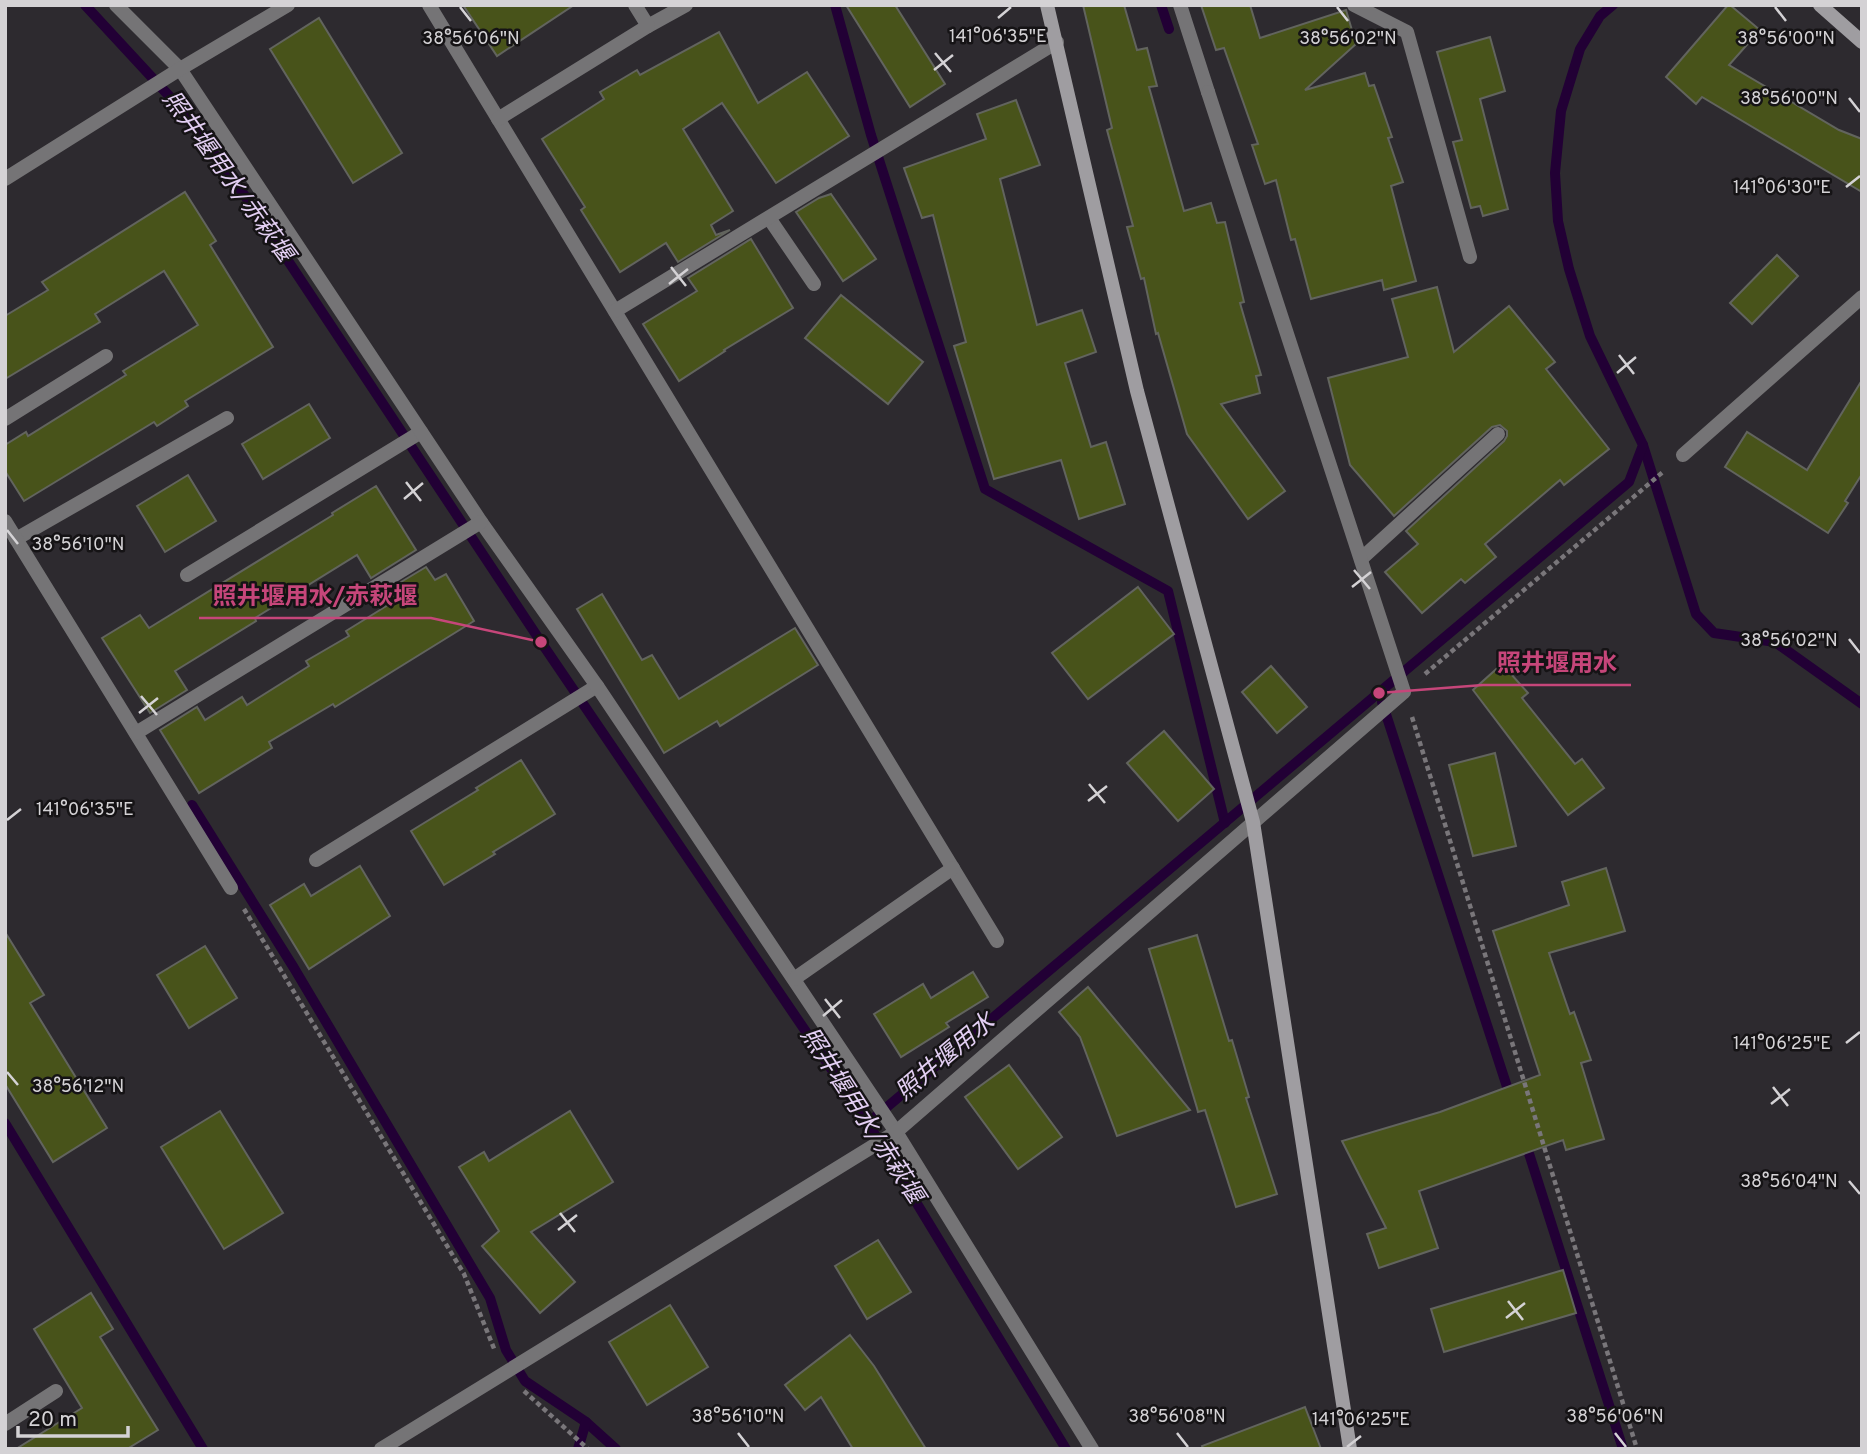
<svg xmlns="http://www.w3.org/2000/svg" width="1867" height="1454" viewBox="0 0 1867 1454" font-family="Overpass,'Noto Sans JP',sans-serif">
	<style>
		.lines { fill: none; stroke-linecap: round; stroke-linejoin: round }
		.stream { stroke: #220035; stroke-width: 10 }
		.building { fill: #48531a; stroke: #62645e; stroke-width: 2 }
		.path { stroke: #79767a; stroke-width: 4.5; stroke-dasharray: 5 3.5; stroke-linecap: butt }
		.lane { stroke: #757476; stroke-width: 14 }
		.street { stroke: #757476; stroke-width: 14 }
		.secondary { stroke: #9f9da1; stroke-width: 14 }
		.ticks { fill: none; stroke: #d4d2d5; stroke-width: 2.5 }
		.labels { text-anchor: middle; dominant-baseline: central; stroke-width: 5; stroke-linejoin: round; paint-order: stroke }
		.water-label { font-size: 24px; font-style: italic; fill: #e3cff3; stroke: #151315 }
		.ticks-label { font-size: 18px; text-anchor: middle; fill: #d4d2d5; stroke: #151315; stroke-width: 5; stroke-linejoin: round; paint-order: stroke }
		.leader { fill: none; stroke: #c6467a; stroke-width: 2.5 }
		.callout-dot { fill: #c6467a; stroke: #151315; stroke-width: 2.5 }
		.callout-label { font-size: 24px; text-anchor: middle; font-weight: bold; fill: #c6467a; stroke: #151315; stroke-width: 5; stroke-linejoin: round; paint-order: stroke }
	</style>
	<rect width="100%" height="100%" fill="#2d2a2f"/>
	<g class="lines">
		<g class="stream">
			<polyline points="85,5 183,111 245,196 541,642 868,1123 1066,1449"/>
			<polyline points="835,5 871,135 985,489 1168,591 1225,823"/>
			<polyline points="1161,5 1169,29"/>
			<polyline points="1643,445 1696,614 1714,633 1775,642 1862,704"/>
			<polyline points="1382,702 1511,1099"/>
			<polyline points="192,805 294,968 490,1298 506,1350 525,1381 586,1422 616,1449"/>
			<polyline points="5,1123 203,1449"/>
			<polyline points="868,1123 1629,482 1643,445 1590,336 1569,269 1558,221 1555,173 1561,111 1580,49 1600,16 1613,5"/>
			<polyline points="1525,1141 1623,1449"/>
			<polyline points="578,1449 586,1422"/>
		</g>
	</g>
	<g class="building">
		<polygon points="463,5 574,5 497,56"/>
		<polygon points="846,5 895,5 945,84 910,107"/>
		<polygon points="1083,5 1124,5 1137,50 1147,48 1157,86 1149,87 1184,211 1211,203 1217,223 1225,222 1244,302 1240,303 1261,375 1256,376 1260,393 1221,404 1285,491 1248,519 1187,434 1158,333 1156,334 1144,278 1141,279 1127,227 1133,226 1107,130 1112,128"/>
		<polygon points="1201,5 1250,5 1260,38 1346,10 1356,44 1305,90 1365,73 1369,86 1374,85 1392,137 1388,138 1403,182 1391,186 1416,281 1384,290 1382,280 1311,299 1295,239 1291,240 1276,180 1265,184 1252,145 1258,144 1224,48 1216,50"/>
		<polygon points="1728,5 1730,5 1760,30 1729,65 1839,130 1862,139 1862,192 1702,97 1696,104 1666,77"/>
		<polygon points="319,18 402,153 353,183 270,49"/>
		<polygon points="719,32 758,103 807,72 849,136 776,183 722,103 683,129 733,211 711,225 716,235 730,230 678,262 666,243 620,272 581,210 585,207 542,139 604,99 600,92 637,70 640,75"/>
		<polygon points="1490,37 1505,91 1480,99 1508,209 1483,216 1480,206 1471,208 1453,142 1462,140 1437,52"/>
		<polygon points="1016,100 1040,165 1000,179 1037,325 1082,310 1096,352 1065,363 1091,447 1106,442 1125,504 1079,519 1061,460 994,479 954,346 966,342 933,215 922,218 904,168 986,139 977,114"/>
		<polygon points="185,192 216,241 210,245 273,347 185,401 188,406 157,426 154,422 24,501 5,471 5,445 26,432 28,436 126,375 123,371 198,325 164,271 95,314 100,322 5,379 5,316 48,290 42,282"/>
		<polygon points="831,194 876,259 843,281 796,212 819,198"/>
		<polygon points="751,239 793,308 724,350 725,351 679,381 643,324 697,291 688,278"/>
		<polygon points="1777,255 1798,276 1752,324 1730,303"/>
		<polygon points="1437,287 1454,352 1509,306 1555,362 1546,369 1609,449 1564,485 1560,480 1485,544 1496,557 1465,583 1461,579 1422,613 1385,572 1418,544 1406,531 1504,441 1507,436 1507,431 1500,425 1492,427 1394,516 1350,465 1328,378 1408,357 1392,299"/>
		<polygon points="841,295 923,362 888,404 805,338"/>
		<polygon points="1862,380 1862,474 1845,501 1848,503 1828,533 1725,467 1747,432 1807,470"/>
		<polygon points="309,404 330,438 263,479 242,444"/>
		<polygon points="188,475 216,521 165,552 137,506"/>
		<polygon points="376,486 416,550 371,578 357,555 255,618 256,621 175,671 187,690 150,713 102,638 140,615 149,628 333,515 332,513"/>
		<polygon points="426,567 435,580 446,574 474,621 335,707 333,704 269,742 272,748 199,793 160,730 197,707 205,720 242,697 247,705 309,666 306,661 349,636 346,631 388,605 381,594"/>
		<polygon points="1138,587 1174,634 1088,699 1052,653"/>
		<polygon points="602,594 642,660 652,655 679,699 795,628 818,665 720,726 717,721 664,753 577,609"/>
		<polygon points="1502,664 1528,693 1522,698 1575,764 1582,759 1604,788 1568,815 1473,690"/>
		<polygon points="1271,666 1307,707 1277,733 1242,692"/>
		<polygon points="1164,731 1214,789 1178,821 1127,763"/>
		<polygon points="1495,753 1516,846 1473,856 1449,765"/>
		<polygon points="521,760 555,814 493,852 495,854 444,885 411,831 478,790 476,788"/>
		<polygon points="360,866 390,916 309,969 270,905 304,884 311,896"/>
		<polygon points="1606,868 1625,931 1549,953 1570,1014 1574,1012 1591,1060 1581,1063 1604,1139 1566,1150 1563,1140 1419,1191 1438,1248 1379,1268 1367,1234 1386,1228 1342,1141 1440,1112 1540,1075 1493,931 1569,905 1562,882"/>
		<polygon points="5,932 44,995 30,1003 107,1128 53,1162 5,1084"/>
		<polygon points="1197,935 1229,1041 1232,1040 1249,1097 1246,1098 1277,1194 1236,1207 1205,1110 1198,1112 1197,1108 1149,949"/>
		<polygon points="205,946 237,998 189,1028 157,975"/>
		<polygon points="973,972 988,997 946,1023 949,1027 901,1057 874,1014 923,984 931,998"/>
		<polygon points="1088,987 1190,1110 1117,1136 1080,1037 1059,1012"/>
		<polygon points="1009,1065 1062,1137 1018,1169 965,1097"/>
		<polygon points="220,1111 283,1213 224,1249 161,1147"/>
		<polygon points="570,1111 613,1182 531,1232 575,1282 540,1313 482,1246 499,1231 459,1167 484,1152 489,1161"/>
		<polygon points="878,1240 911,1292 867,1319 835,1266"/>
		<polygon points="1563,1270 1576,1313 1444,1352 1431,1309"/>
		<polygon points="91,1293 113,1329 100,1337 158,1430 127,1449 16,1449 82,1408 34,1329"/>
		<polygon points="670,1305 708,1367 647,1405 609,1342"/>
		<polygon points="850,1335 874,1366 926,1449 853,1449 821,1397 805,1410 785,1385"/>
		<polygon points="1305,1407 1321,1449 1203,1449 1202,1446"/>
	</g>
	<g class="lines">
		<g class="path">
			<polyline points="1425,674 1664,471"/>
			<polyline points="1412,717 1637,1449"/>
			<polyline points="244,909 464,1274 495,1351"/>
			<polyline points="524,1391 588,1449"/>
		</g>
		<g class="lane">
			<polyline points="1180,5 1208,92"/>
			<polyline points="1354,5 1407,32 1470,257"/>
			<polyline points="648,26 686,5"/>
			<polyline points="769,218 814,284"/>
			<polyline points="5,419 106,356"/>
			<polyline points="16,539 227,418"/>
			<polyline points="1361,559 1498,434"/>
			<polyline points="187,575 421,432"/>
			<polyline points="316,860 597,686"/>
			<polyline points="5,1424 56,1391"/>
		</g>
		<g class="street">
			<polyline points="116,5 180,69 481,522 597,686 896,1132 1092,1449"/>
			<polyline points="429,5 997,941"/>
			<polyline points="498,119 648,26 635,5"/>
			<polyline points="5,179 180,69 288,5"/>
			<polyline points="615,311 1057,42"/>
			<polyline points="1683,455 1862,297"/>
			<polyline points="5,521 231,888"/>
			<polyline points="136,733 481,522"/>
			<polyline points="794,979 953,868"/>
			<polyline points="381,1449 896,1132 1404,692 1208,92"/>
		</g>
		<g class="secondary">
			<polyline points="1047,5 1137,391 1253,822 1350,1449"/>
			<polyline points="1820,5 1862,42"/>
		</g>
	</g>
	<path class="ticks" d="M460,7L471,21M1337,7L1348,21M1775,7L1786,21M998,18L1011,7M935,53L951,72M934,70L953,55M1849,98L1860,112M1846,187L1860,176M671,267L686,286M669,284L688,269M1619,355L1634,374M1617,373L1636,357M406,482L421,501M404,499L423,483M7,530L18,544M1354,570L1370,589M1352,587L1371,572M1849,639L1860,653M141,696L157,715M139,713L158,698M1089,784L1105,803M1088,801L1107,786M7,820L21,809M825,999L840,1018M823,1016L842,1000M1846,1043L1860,1032M7,1072L18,1085M1773,1087L1788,1106M1771,1104L1790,1089M1849,1181L1860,1194M560,1213L575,1232M558,1230L577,1215M1508,1301L1523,1320M1506,1318L1525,1303M738,1433L749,1447M1177,1433L1188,1447M1615,1433L1626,1447M1347,1447L1361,1436"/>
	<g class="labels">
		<g class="water-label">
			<text transform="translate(227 177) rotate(54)">照井堰用水/赤萩堰</text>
			<text transform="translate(946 1058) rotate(-40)">照井堰用水</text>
			<text transform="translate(861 1116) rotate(57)">照井堰用水/赤萩堰</text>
		</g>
	</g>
	<g class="ticks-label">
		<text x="998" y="42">141°06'35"E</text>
		<text x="1786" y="44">38°56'00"N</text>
		<text x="471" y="44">38°56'06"N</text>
		<text x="1348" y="44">38°56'02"N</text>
		<text x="1789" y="104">38°56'00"N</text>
		<text x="1782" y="193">141°06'30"E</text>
		<text x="78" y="550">38°56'10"N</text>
		<text x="1789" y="646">38°56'02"N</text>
		<text x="85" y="815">141°06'35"E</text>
		<text x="1782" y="1049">141°06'25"E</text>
		<text x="78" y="1092">38°56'12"N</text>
		<text x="1789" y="1187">38°56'04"N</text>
		<text x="738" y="1422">38°56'10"N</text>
		<text x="1177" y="1422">38°56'08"N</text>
		<text x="1615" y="1422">38°56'06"N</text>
		<text x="1361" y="1425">141°06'25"E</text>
	</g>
	<path class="leader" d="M541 642L431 618H199M1379 693L1483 685H1631"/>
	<g class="callout-dot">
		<circle cx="541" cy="642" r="7"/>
		<circle cx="1379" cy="693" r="7"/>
	</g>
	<g class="callout-label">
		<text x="315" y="604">照井堰用水/赤萩堰</text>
		<text x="1557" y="671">照井堰用水</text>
	</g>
	<rect width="1867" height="1454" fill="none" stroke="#d4d2d5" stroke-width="14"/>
	<path d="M18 1426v10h110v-10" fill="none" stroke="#d4d2d5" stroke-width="3.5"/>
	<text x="28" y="1426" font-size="21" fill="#d4d2d5" stroke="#151315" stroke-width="5" paint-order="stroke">20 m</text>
</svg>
